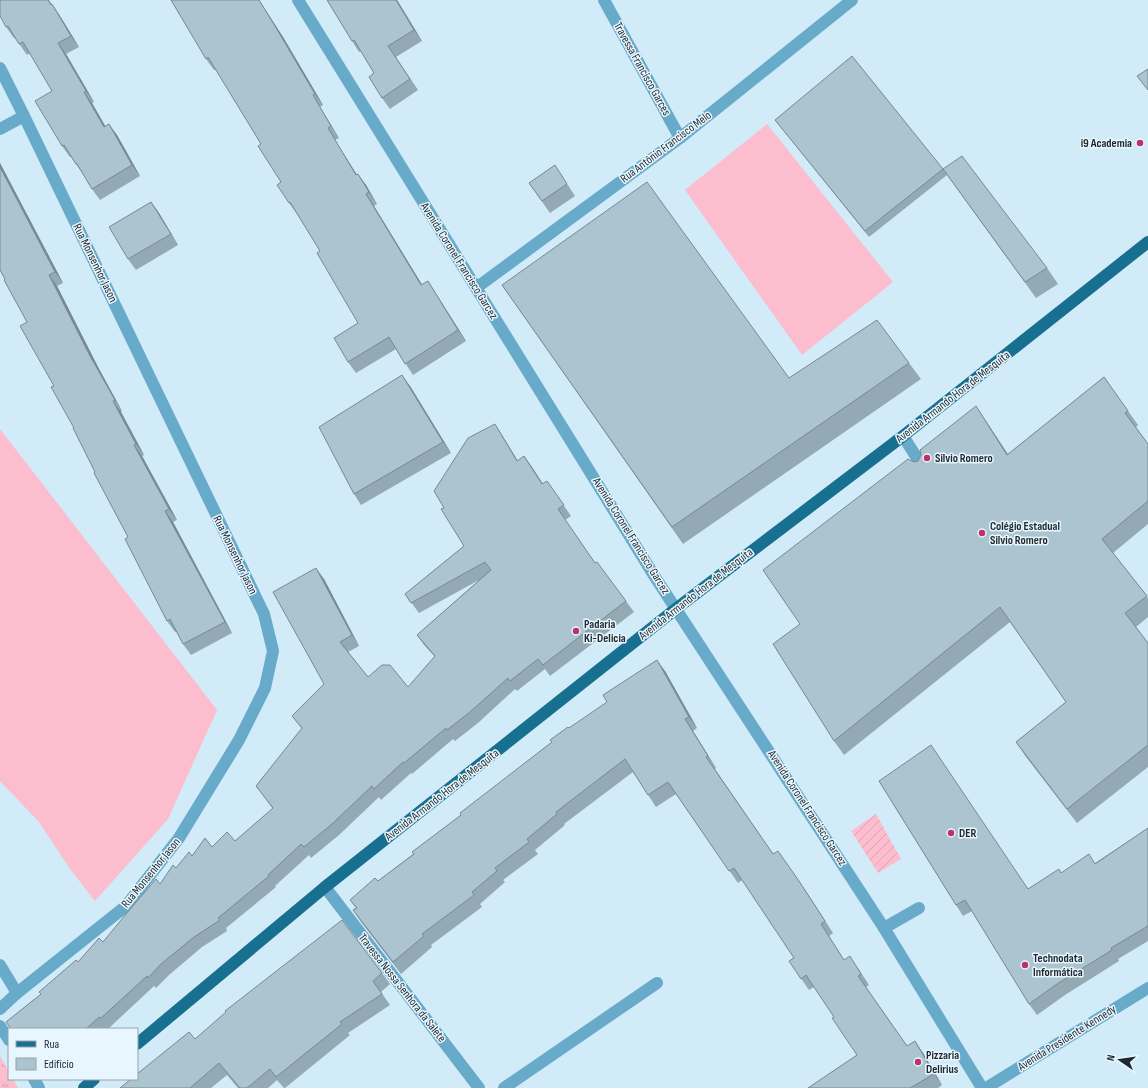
<svg xmlns="http://www.w3.org/2000/svg" width="1148" height="1088" viewBox="0 0 1148 1088" font-family="'Sofia Sans Condensed',sans-serif">
	<style>
		.grass { fill: #fcbdcf }
		.park { fill: url(#park-tufts) }
		.garden { fill: url(#garden-furrows) }
		.lines { fill: none; stroke-linecap: round; stroke-linejoin: round }
		.minor { stroke: #67aaca; stroke-width: 12 }
		.major { stroke: #187091; stroke-width: 12 }
		.wall { fill: #93a9b3 }
		.shaded-wall { fill: #788992 }
		.building { fill: #abc4d0; stroke: #788992 }
		.poi-dot { fill: #bc326b; stroke: #e8f7ff; stroke-width: 1.5 }
		.labels { text-anchor: middle; dominant-baseline: central; stroke-width: 3; stroke-linejoin: round; paint-order: stroke }
		.street-label { font-size: 12px; fill: #1e282d; stroke: #e8f7ff }
		.poi-label { font-size: 12px; font-weight: bold; fill: #1e282d; stroke: #e8f7ff; text-anchor: start }
	</style>
	<defs>
		<pattern id="park-tufts" width="24" height="20" patternUnits="userSpaceOnUse"><rect width="24" height="20" fill="#fcbdcf"/><path d="M3 7l-1-3M5 7V3M7 7l1-3M15 17l-1-3M17 17v-4M19 17l1-3" fill="none" stroke="#d8a2b2"/></pattern>
		<pattern id="garden-furrows" width="10" height="10" patternUnits="userSpaceOnUse"><rect width="10" height="10" fill="#fcbdcf"/><path d="M-1 1l2-2M0 10L10 0M9 11l2-2" fill="none" stroke="#d8a2b2"/></pattern>
	</defs>
	<rect width="100%" height="100%" fill="#d2ebf8"/>
	<g class="grass">
		<polygon points="767,124 893,282 802,355 685,190"/>
		<polygon points="0,429 217,710 168,819 95,901 70,869 39,822 0,781"/>
	</g>
	<polygon class="park" points="0,1056 9,1072 9,1079 13,1079 18,1088 0,1088"/>
	<polygon class="garden" points="876,814 901,859 878,873 851,831"/>
	<g class="lines">
		<g class="minor">
			<polyline points="298,0 655,577 884,928 982,1088"/>
			<polyline points="604,0 680,138"/>
			<polyline points="0,68 24,116 264,614 273,651 265,688 239,740 179,838 126,906 17,993 0,1009"/>
			<polyline points="0,129 24,116"/>
			<polyline points="476,288 680,138 852,0"/>
			<polyline points="903,436 924,469"/>
			<polyline points="325,887 479,1088"/>
			<polyline points="884,928 919,908"/>
			<polyline points="0,965 17,993"/>
			<polyline points="0,1026 9,1040"/>
			<polyline points="34,1079 39,1088"/>
			<polyline points="504,1088 657,983"/>
			<polyline points="986,1088 1148,988"/>
		</g>
		<g class="major">
			<polyline points="137,1044 325,887 677,608 903,436 1148,242"/>
			<polyline points="84,1088 94,1079"/>
		</g>
	</g>
	<g class="wall">
		<polygon points="49,0 60,16 79,47 66,54 94,102 92,103 105,126 117,135 140,176 100,200 92,189 84,175 84,176 76,164 71,157 70,157 62,146 52,91 30,53 27,55 15,38 14,38 6,27"/>
		<polygon points="171,0 259,0 283,37 323,105 320,107 339,138 335,140 357,175 366,185 377,204 374,206 422,285 428,281 435,292 466,341 413,375 396,349 356,373 348,362 358,323 320,251 297,214 289,203 281,182 261,144 216,69 214,70 206,59"/>
		<polygon points="327,0 397,0 422,41 396,57 418,90 390,109 382,98 374,73 361,51 359,52 352,41"/>
		<polygon points="775,120 943,169 1047,268 1058,284 1036,298 947,175 869,237"/>
		<polygon points="0,163 63,283 57,286 98,367 122,411 121,412 144,455 142,456 177,520 173,522 232,633 191,655 183,644 177,631 175,632 167,621 128,537 95,472 54,386 27,322 0,270"/>
		<polygon points="562,176 575,196 550,213 529,183"/>
		<polygon points="151,202 159,213 178,245 136,270 128,259"/>
		<polygon points="502,285 789,378 909,363 921,379 683,544"/>
		<polygon points="1104,377 1138,425 1136,427 1148,444 1148,524 1113,553 1148,598 1148,617 1136,627 1148,643 1148,767 1077,823 1026,757 1016,742 1066,702 1010,622 844,755 834,741 800,624 914,462 918,461 986,421 1008,454"/>
		<polygon points="410,386 451,453 361,505 354,494"/>
		<polygon points="502,435 518,461 524,456 543,484 547,481 571,516 565,520 595,563 626,601 634,612 550,676 545,669 517,691 515,689 478,723 455,741 453,739 412,774 411,773 381,800 379,797 339,835 311,858 309,855 275,886 276,887 226,928 227,931 202,947 169,975 156,988 154,986 108,1029 107,1028 105,1029 11,1029 6,1022 41,994 103,942 176,868 192,856 212,847 235,841 273,809 256,786 302,729 292,716 324,684 324,579 359,646 348,652 368,677 408,687 435,657 424,645 417,635 479,580 419,613 405,594 464,546 444,508"/>
		<polygon points="665,671 697,728 693,731 716,768 715,769 773,854 807,893 833,933 829,936 844,960 858,968 869,985 866,987 907,1046 923,1053 942,1085 938,1088 808,1088 857,1055 834,1017 814,987 809,990 789,961 794,958 742,880 738,883 676,794 656,807 633,772 564,824 565,825 535,850 538,854 503,880 505,882 480,904 482,907 431,945 432,947 401,974 361,922 353,910 356,908 350,900 378,881 413,854 569,728"/>
		<polygon points="879,781 1029,889 1062,873 1095,863 1148,828 1148,941 1118,959 1119,961 1065,995 1037,1015 1029,1004 972,911 963,916 956,905"/>
		<polygon points="382,973 390,984 381,992 390,1005 348,1033 350,1035 285,1088 284,1088 277,1080 268,1088 238,1088 227,1075 211,1088 120,1088 195,1039"/>
	</g>
	<g class="shaded-wall">
		<polygon points="259,0 283,37 323,105 315,94"/>
		<polygon points="396,0 397,0 422,41 414,30"/>
		<polygon points="52,4 60,16 79,47 71,36"/>
		<polygon points="58,43 66,54 94,102 86,91"/>
		<polygon points="84,92 92,103 112,138 104,127"/>
		<polygon points="313,95 320,107 339,138 331,126"/>
		<polygon points="109,124 117,135 140,176 132,165"/>
		<polygon points="328,128 335,140 364,186 356,175"/>
		<polygon points="0,163 63,283 55,272 0,167"/>
		<polygon points="358,174 366,185 377,204 369,192"/>
		<polygon points="366,194 374,206 429,296 421,285"/>
		<polygon points="151,202 159,213 178,245 171,234"/>
		<polygon points="49,275 57,286 98,367 122,411 115,400 90,356"/>
		<polygon points="428,281 435,292 466,341 458,330"/>
		<polygon points="402,375 410,386 451,453 443,442"/>
		<polygon points="113,401 121,412 144,455 136,444"/>
		<polygon points="976,406 986,421 1017,469 1007,455"/>
		<polygon points="495,424 502,435 524,472 517,461"/>
		<polygon points="134,445 142,456 177,520 169,509"/>
		<polygon points="524,456 532,467 550,495 542,484"/>
		<polygon points="165,511 173,522 232,633 225,622"/>
		<polygon points="316,568 324,579 359,646 352,635"/>
		<polygon points="657,660 665,671 697,728 689,717"/>
		<polygon points="685,719 693,731 716,768 708,756"/>
		<polygon points="778,851 807,893 833,933 825,921"/>
		<polygon points="915,1041 923,1053 942,1085 934,1074"/>
	</g>
	<g class="building">
		<polygon points="0,0 48,0 51,5 52,4 71,36 58,43 86,91 84,92 104,127 109,124 132,165 92,189 77,164 76,164 64,145 62,146 35,101 52,91 23,42 19,44 8,26 6,27 0,16"/>
		<polygon points="171,0 259,0 275,26 315,94 313,95 331,126 328,128 356,175 358,174 369,192 366,194 421,285 428,281 458,330 405,364 389,337 348,362 334,338 358,323 317,253 320,251 290,202 289,203 277,185 281,182 258,146 261,144 208,57 206,59"/>
		<polygon points="327,0 396,0 414,30 388,46 410,79 382,98 369,77 374,73 354,40 352,41"/>
		<polygon points="852,56 943,169 865,231 775,120"/>
		<polygon points="1148,69 1148,90 1137,76"/>
		<polygon points="962,156 1047,268 1025,282 943,169"/>
		<polygon points="555,165 567,184 542,201 529,183"/>
		<polygon points="0,167 55,272 49,275 90,356 115,400 113,401 136,444 134,445 169,509 165,511 225,622 183,644 170,619 167,621 125,539 128,537 94,473 95,472 73,428 74,428 51,387 54,386 20,326 27,322 4,280 5,279 0,270"/>
		<polygon points="647,182 789,378 877,320 909,363 672,527 502,285"/>
		<polygon points="151,202 171,234 128,259 109,227"/>
		<polygon points="402,375 443,442 354,494 319,427"/>
		<polygon points="1104,377 1128,411 1125,413 1148,444 1148,501 1102,539 1147,596 1125,613 1148,643 1148,745 1067,809 1016,742 1066,702 1000,607 834,741 773,644 800,624 763,570 908,459 914,462 918,461 921,455 920,450 976,406 1007,455"/>
		<polygon points="495,424 517,461 524,456 542,484 547,481 564,505 558,509 595,563 597,562 626,601 543,665 538,659 510,681 508,678 470,712 447,730 446,728 404,763 403,762 374,789 372,786 332,824 304,847 301,844 268,875 269,876 218,918 220,920 194,937 161,964 148,978 147,976 101,1018 99,1017 86,1029 11,1029 6,1022 41,994 39,992 76,960 78,962 99,938 103,942 126,914 156,879 160,884 173,865 176,868 189,852 192,856 205,838 212,847 227,832 235,841 273,808 256,786 302,728 292,716 324,684 273,592 316,568 352,635 340,642 368,677 382,665 390,665 408,687 435,656 417,635 491,570 485,562 411,603 405,594 464,546 441,509 444,508 434,491 468,438"/>
		<polygon points="657,660 689,717 685,719 708,756 706,757 773,854 778,851 799,881 825,921 821,924 844,960 850,956 861,974 858,976 907,1046 915,1041 934,1074 910,1088 808,1088 857,1055 832,1018 834,1017 806,975 801,979 789,961 794,958 734,868 729,871 668,782 648,795 625,759 556,812 557,814 527,839 529,842 495,868 497,871 472,892 474,895 422,934 424,936 393,962 353,910 357,908 350,900 375,878 378,881 414,854 412,852 461,815 460,813 552,742 550,740 568,727 569,728 607,702 603,695"/>
		<polygon points="931,745 1028,889 1059,869 1061,873 1089,854 1095,864 1148,828 1148,926 1111,948 1112,950 1057,984 1029,1004 965,900 956,905 879,781"/>
		<polygon points="342,920 382,973 373,981 382,994 340,1022 342,1024 276,1077 270,1069 247,1088 240,1088 219,1063 190,1088 120,1088 131,1079 137,1079 137,1074 189,1032 195,1039 226,1012 225,1011"/>
	</g>
	<g class="poi-dot">
		<circle cx="1140" cy="143" r="4"/>
		<circle cx="927" cy="458" r="4"/>
		<circle cx="982" cy="533" r="4"/>
		<circle cx="576" cy="631" r="4"/>
		<circle cx="951" cy="833" r="4"/>
		<circle cx="1025" cy="965" r="4"/>
		<circle cx="918" cy="1062" r="4"/>
	</g>
	<g class="labels">
		<g class="street-label">
			<text transform="translate(642 69) rotate(61)">Travessa Francisco Garces</text>
			<text transform="translate(666 147) rotate(-37)">Rua Antônio Francisco Melo</text>
			<text transform="translate(459 261) rotate(58)">Avenida Coronel Francisco Garcez</text>
			<text transform="translate(95 263) rotate(64)">Rua Monsenhor Jason</text>
			<text transform="translate(953 397) rotate(-38)">Avenida Armando Hora de Mesquita</text>
			<text transform="translate(631 536) rotate(58)">Avenida Coronel Francisco Garcez</text>
			<text transform="translate(235 555) rotate(64)">Rua Monsenhor Jason</text>
			<text transform="translate(696 594) rotate(-38)">Avenida Armando Hora de Mesquita</text>
			<text transform="translate(442 795) rotate(-38)">Avenida Armando Hora de Mesquita</text>
			<text transform="translate(807 808) rotate(57)">Avenida Coronel Francisco Garcez</text>
			<text transform="translate(151 873) rotate(-51)">Rua Monsenhor Jason</text>
			<text transform="translate(402 988) rotate(52)">Travessa Nossa Senhora da Salete</text>
			<text transform="translate(1067 1038) rotate(-32)">Avenida Presidente Kennedy</text>
		</g>
		<g class="poi-label">
			<text x="1132" y="143" text-anchor="end">i9 Academia</text>
			<text x="935" y="458">Silvio Romero</text>
			<text x="990" y="526">Colégio Estadual<tspan x="990" dy="14">Silvio Romero</tspan></text>
			<text x="584" y="624">Padaria<tspan x="584" dy="14">Ki-Delicia</tspan></text>
			<text x="959" y="833">DER</text>
			<text x="1033" y="958">Technodata<tspan x="1033" dy="14">Informática</tspan></text>
			<text x="926" y="1055">Pizzaria<tspan x="926" dy="14">Delirius</tspan></text>
		</g>
	</g>
	<rect x="8" y="1028" width="130" height="52" fill="#e8f7ff" stroke="#97a4ab"/>
	<rect x="16" y="1041" width="20" height="6" fill="#187091" stroke="#97a4ab"/>
	<text x="44" y="1048" font-size="12" fill="#1e282d">Rua</text>
	<rect x="16" y="1058" width="20" height="12" fill="#abc4d0" stroke="#97a4ab"/>
	<text x="44" y="1068" font-size="12" fill="#1e282d">Edifício</text>
	<g transform="translate(1120 1060) rotate(283)" stroke="#e8f7ff" stroke-width="3" paint-order="stroke">
	<path d="M0-3L7 15L0 10L-7 15Z" fill="#1e282d"/>
	<text y="-6" font-size="11" font-weight="bold" text-anchor="middle" fill="#1e282d">N</text>
	</g>
</svg>
